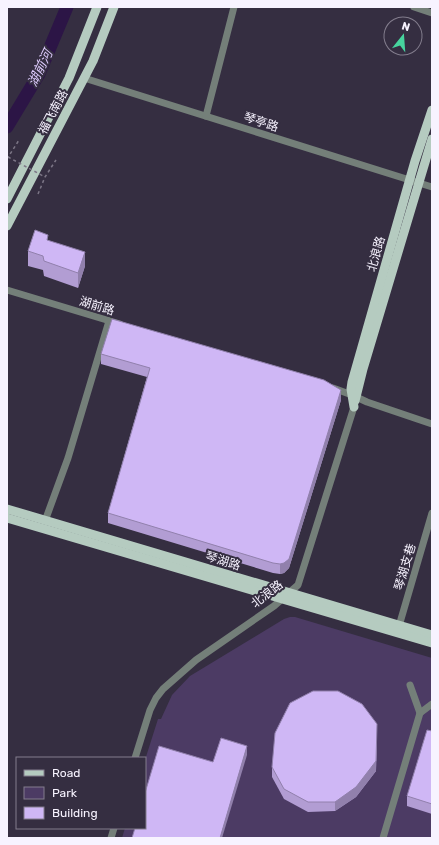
<svg xmlns="http://www.w3.org/2000/svg" width="439" height="845" viewBox="0 0 439 845" font-family="Rubik,'Noto Sans SC',sans-serif">
	<style>
		.green { fill: #4c3b64 }
		.lines { fill: none; stroke-linecap: round; stroke-linejoin: round }
		.river { stroke: #2c1546; stroke-width: 13 }
		.path { stroke: #7c7686; stroke-width: 1.5; stroke-dasharray: 3 3; stroke-linecap: butt }
		.minor { stroke: #747f79; stroke-width: 7 }
		.major { stroke: #b5cbc0; stroke-width: 9 }
		.path-bridge { stroke: #7c7686; stroke-width: 1.5; stroke-dasharray: 3 3; stroke-linecap: butt }
		.wall { fill: #b29dd3 }
		.shaded-wall { fill: #9180ac }
		.building { fill: #cfb7f5; stroke: #9180ac }
		.labels { text-anchor: middle; dominant-baseline: central; stroke-width: 4; stroke-linejoin: round; paint-order: stroke }
		.street-label { font-size: 12px; fill: #f7f3ff; stroke: #352e41 }
		.water-label { font-size: 13px; font-style: italic; fill: #decbfd; stroke: #352e41 }
	</style>
	<rect width="100%" height="100%" fill="#352e41"/>
	<polygon class="green" points="290,617 295,617 432,658 432,838 122,838 125,828 145,828 145,760 158,719 161,719 172,695 190,676 284,619"/>
	<g class="lines">
		<polyline class="river" points="7,127 39,74 67,7"/>
		<g class="path">
			<polyline points="7,159 19,140"/>
			<polyline points="38,194 45,177 56,160"/>
		</g>
		<g class="minor">
			<polyline points="414,7 432,13"/>
			<polyline points="84,78 432,187"/>
			<polyline points="206,116 234,7"/>
			<polyline points="7,290 120,324"/>
			<polyline points="333,388 352,395 367,402 432,424"/>
			<polyline points="45,521 68,458 109,321"/>
			<polyline points="399,626 432,513"/>
			<polyline points="410,685 420,713"/>
			<polyline points="135,758 150,710 156,698 163,689 196,660 274,606 298,585 354,407"/>
			<polyline points="111,838 114,828"/>
			<polyline points="383,838 420,713 432,704"/>
		</g>
		<g class="major">
			<polyline points="7,199 69,78 97,7"/>
			<polyline points="7,226 93,61 114,7"/>
			<polyline points="355,401 363,369 432,139"/>
			<polyline points="354,407 351,389 352,382 415,161 432,110"/>
			<polyline points="7,509 432,635"/>
			<polyline points="7,518 432,643"/>
		</g>
		<polyline class="path-bridge" points="8,157 45,177"/>
	</g>
	<g class="wall">
		<polygon points="48,240 85,266 78,288 44,276 43,270 28,266 28,251"/>
		<polygon points="101,354 341,400 289,568 284,573 280,574 273,573 108,523 108,513 147,377 101,364"/>
		<polygon points="432,731 432,814 407,806 407,796"/>
		<polygon points="377,734 376,771 356,797 335,811 308,812 284,799 272,777 272,767"/>
	</g>
	<g class="shaded-wall">
		<polygon points="85,252 85,266 78,288 78,273"/>
		<polygon points="341,390 341,400 289,568 284,573 280,574 280,564"/>
		<polygon points="377,724 376,771 356,797 335,811 335,802"/>
		<polygon points="247,746 247,755 222,838 220,838"/>
	</g>
	<g class="building">
		<polygon points="35,230 48,235 47,240 85,252 78,273 44,261 43,256 28,251"/>
		<polygon points="112,319 324,380 341,390 289,559 284,563 280,564 273,563 108,513 150,368 101,354"/>
		<polygon points="313,691 338,691 362,704 377,724 376,761 356,787 335,802 308,802 284,789 272,767 275,733 290,703"/>
		<polygon points="427,730 432,731 432,804 407,796"/>
		<polygon points="221,738 247,746 220,838 132,838 135,828 145,828 145,793 159,746 213,762"/>
	</g>
	<g class="labels">
		<g class="street-label">
			<text transform="translate(53 112) rotate(-62)">福飞南路</text>
			<text transform="translate(261 122) rotate(18)">琴亭路</text>
			<text transform="translate(376 254) rotate(-74)">北浪路</text>
			<text transform="translate(97 306) rotate(17)">湖前路</text>
			<text transform="translate(223 561) rotate(17)">琴湖路</text>
			<text transform="translate(405 567) rotate(-74)">琴湖支巷</text>
			<text transform="translate(267 594) rotate(-38)">北浪路</text>
		</g>
		<g class="water-label">
			<text transform="translate(40 68) rotate(-64)">湖前河</text>
		</g>
	</g>
	<rect width="439" height="845" fill="none" stroke="#f7f3ff" stroke-width="16"/>
	<rect x="16" y="757" width="130" height="72" fill="#352e41" stroke="#837d8d"/>
	<rect x="24" y="770" width="20" height="6" fill="#b5cbc0" stroke="#837d8d"/>
	<text x="52" y="777" font-size="12" fill="#f7f3ff">Road</text>
	<rect x="24" y="787" width="20" height="12" fill="#4c3b64" stroke="#837d8d"/>
	<text x="52" y="797" font-size="12" fill="#f7f3ff">Park</text>
	<rect x="24" y="807" width="20" height="12" fill="#cfb7f5" stroke="#837d8d"/>
	<text x="52" y="817" font-size="12" fill="#f7f3ff">Building</text>
	<g transform="translate(403 36) rotate(17)"><circle r="19" fill="#352e41" stroke="#837d8d"/>
	<path d="M0-3L7 15L0 10L-7 15Z" fill="#47d49e"/>
	<text y="-6" font-size="11" font-weight="bold" text-anchor="middle" fill="#f7f3ff">N</text>
	</g>
</svg>
